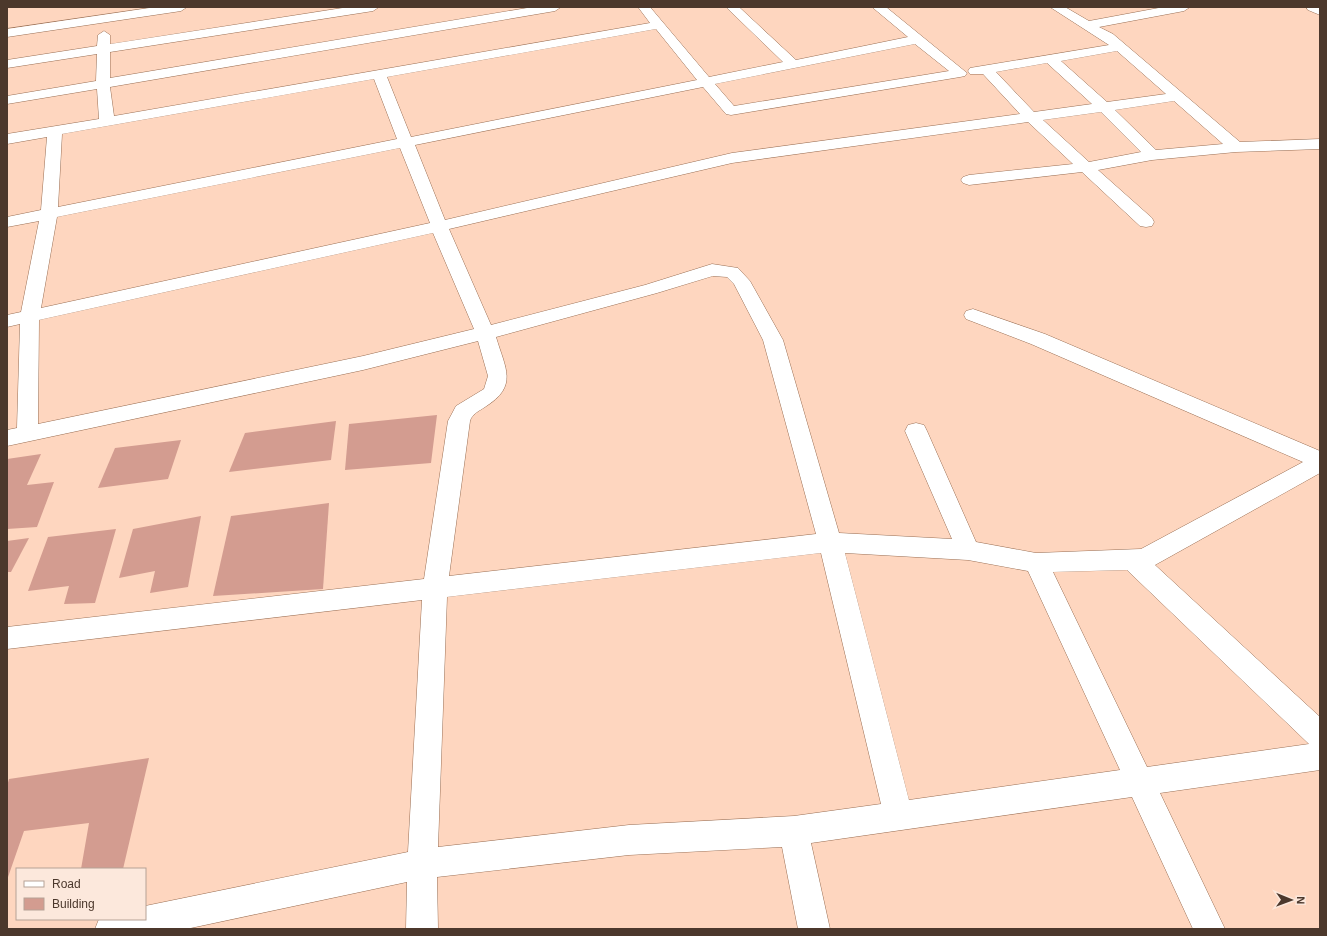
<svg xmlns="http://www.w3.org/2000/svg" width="1327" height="936" viewBox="0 0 1327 936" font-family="Helvetica,sans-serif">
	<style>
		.building { fill: #d39c90 }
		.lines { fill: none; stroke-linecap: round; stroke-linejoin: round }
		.minor-casing { stroke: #9a6f54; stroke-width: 1 }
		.minor { fill: #fff; fill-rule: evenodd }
	</style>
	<rect width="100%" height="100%" fill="#fed6bf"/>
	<g class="building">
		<polygon points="437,415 431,463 345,470 349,424"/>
		<polygon points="336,421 331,460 229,472 245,433"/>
		<polygon points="181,440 168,479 98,488 115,448"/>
		<polygon points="41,454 27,485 54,482 37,527 7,529 7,459"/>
		<polygon points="329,503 323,589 213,596 231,516"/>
		<polygon points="201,516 188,587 150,593 155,571 119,578 133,529"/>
		<polygon points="116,529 95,603 64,604 69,586 28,591 48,537"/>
		<polygon points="29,538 11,572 7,572 7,541"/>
		<polygon points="149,758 123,869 81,869 89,823 24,831 7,880 7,786 9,779"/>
	</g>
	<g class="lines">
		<g class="minor-casing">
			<g id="minor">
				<polygon points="156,7 187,7 181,11 7,37 7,29"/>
				<path d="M349,7H379L373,11L110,52V78L533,7H561L555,11L110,87L114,116L650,23L638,7H650L709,77L783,62L726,7H739L796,60L908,37L872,7H886L967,73L965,76L960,77L731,115L726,114L703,87L415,145L445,220L732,153L1020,114L983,74H970L968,71L970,68L1109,45L1050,7H1065L1089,21L1164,7H1190L1184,11L1099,27L1113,34L1240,142L1320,139V149L1236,152L1152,160L1098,170L1152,218L1154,222L1152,226L1146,227L1140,226L1082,172L969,185L963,183L961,180L963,177L969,175L1073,164L1028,122L732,163L449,229L491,325L645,285L712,264L738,268L750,281L783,340L839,533L952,539L905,431L908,425L916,423L924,425L927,431L976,542L1036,553L1141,549L1303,462L1031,344L966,319L964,315L966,311L973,309L1045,334L1320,451V473L1155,565L1320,717V770L1160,793L1225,929H1193L1132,797L811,843L830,929H798L782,847L629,855L437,877L438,929H406L407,882L186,929H95L99,919H145V906L408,852L422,600L7,649V627L424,579L448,421L456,406L484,389L488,376L478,341L363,370L7,446V430L17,428L20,324L7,327V315L21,312L39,221L7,227V217L41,210L47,137L7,144V134L99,119L97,89L7,104V96L96,81L97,54L7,68V60L97,46L98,35L104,31L110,35V44ZM656,29L697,80L411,137L387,77ZM915,44L949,71L734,106L715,84ZM1117,51L1166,94L1107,102L1061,61ZM1047,63L1092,104L1034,112L996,72ZM374,79L397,139L58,207L62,134ZM1174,101L1223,144L1156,150L1115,110ZM1101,112L1141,152L1089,162L1043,120ZM400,148L430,223L41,308L57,217ZM433,233L474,329L363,356L38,424L39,320ZM713,276L727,277L734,284L763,340L816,534L449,576L470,421C472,414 479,411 485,407C519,386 505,368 496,337L657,293ZM821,553L881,804L794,816L629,825L438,847L447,597ZM845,553L968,560L1028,571L1120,770L909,800ZM1127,570L1309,744L1147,767L1053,572Z"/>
				<polygon points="1306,7 1320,7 1320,15 1308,10"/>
			</g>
		</g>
		<use href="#minor" class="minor"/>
	</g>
	<rect width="1327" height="936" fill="none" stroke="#4c382c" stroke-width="16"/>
	<rect x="16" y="868" width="130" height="52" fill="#fce8dc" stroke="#b6a296"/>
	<rect x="24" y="881" width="20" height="6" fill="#ffffff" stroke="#b6a296"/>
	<text x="52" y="888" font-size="12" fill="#4c382c">Road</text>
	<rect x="24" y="898" width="20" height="12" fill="#d39c90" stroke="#b6a296"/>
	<text x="52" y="908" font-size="12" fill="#4c382c">Building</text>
	<g transform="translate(1291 900) rotate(91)" stroke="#fce8dc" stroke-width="3" paint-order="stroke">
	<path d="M0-3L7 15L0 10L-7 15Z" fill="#4c382c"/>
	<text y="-6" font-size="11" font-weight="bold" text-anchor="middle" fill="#4c382c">N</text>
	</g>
</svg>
